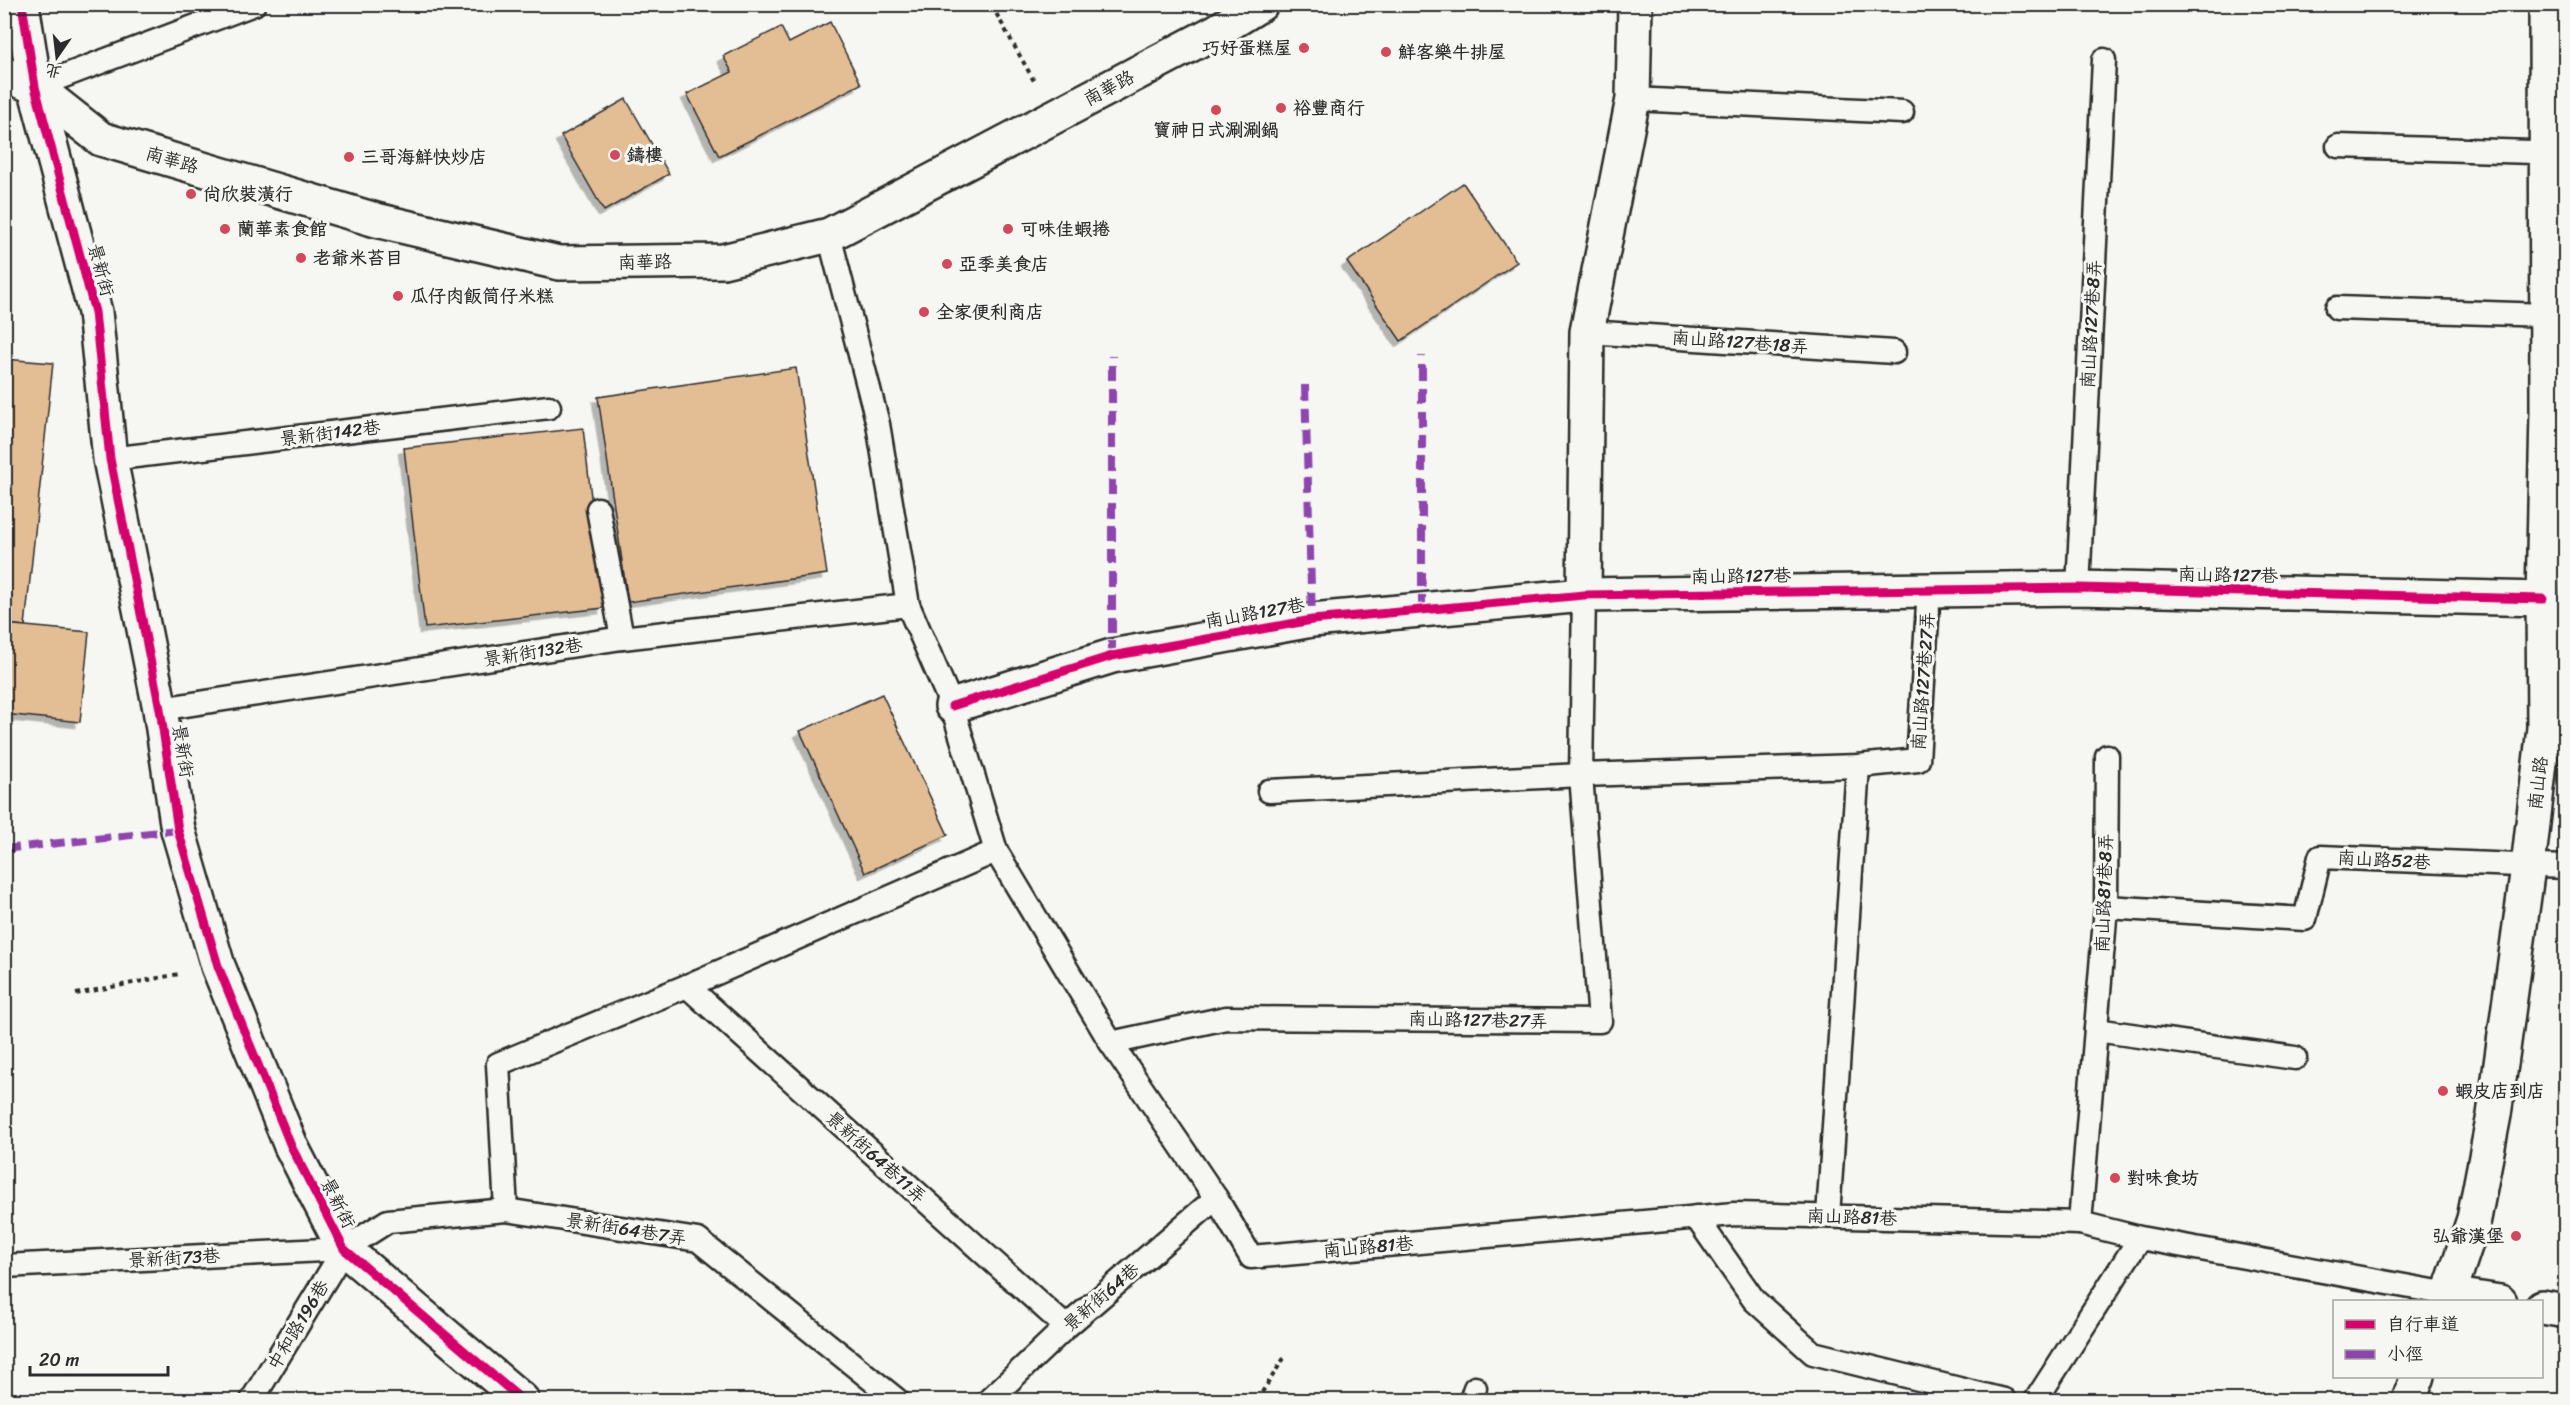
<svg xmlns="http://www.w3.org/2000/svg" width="2570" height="1405" viewBox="0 0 2570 1405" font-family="Sriracha,'LXGW WenKai TC',sans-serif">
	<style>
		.building { fill: #e3bd94; stroke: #2b2b2b; stroke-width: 1.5; filter: url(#shadow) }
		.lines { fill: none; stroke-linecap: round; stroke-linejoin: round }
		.service-casing { stroke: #2b2b2b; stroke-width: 27 }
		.minor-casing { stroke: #2b2b2b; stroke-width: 38 }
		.tertiary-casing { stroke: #2b2b2b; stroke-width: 38 }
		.path { stroke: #2b2b2b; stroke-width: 4; stroke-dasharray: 4.5 4.5; stroke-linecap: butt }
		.service { stroke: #f6f6f2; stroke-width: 22 }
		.minor { stroke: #f6f6f2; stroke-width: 33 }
		.tertiary { stroke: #f6f6f2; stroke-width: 33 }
		.quiet { stroke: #8e44ad; stroke-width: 8; stroke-dasharray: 15 8; stroke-linecap: butt }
		.cycleway-casing { stroke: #f6f6f2; stroke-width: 13 }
		.cycleway { stroke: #d6006c; stroke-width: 9 }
		.poi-dot { fill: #d1495b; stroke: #f6f6f2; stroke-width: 2 }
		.labels { text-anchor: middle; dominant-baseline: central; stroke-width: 6; stroke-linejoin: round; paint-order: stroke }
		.poi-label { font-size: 18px; font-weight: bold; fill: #2b2b2b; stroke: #f6f6f2; text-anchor: start }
		.street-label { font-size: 18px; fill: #2b2b2b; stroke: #f6f6f2 }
	</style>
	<defs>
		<filter id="shadow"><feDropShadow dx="-5.5" dy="5.5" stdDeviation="0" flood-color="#0004"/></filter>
	</defs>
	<rect width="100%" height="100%" fill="#f6f6f2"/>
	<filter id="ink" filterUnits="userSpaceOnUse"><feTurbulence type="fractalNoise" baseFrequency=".0167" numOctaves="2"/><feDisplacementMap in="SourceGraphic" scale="12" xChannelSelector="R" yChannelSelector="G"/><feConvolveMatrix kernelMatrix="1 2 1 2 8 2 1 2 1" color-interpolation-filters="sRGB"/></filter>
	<g filter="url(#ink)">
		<g class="building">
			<polygon points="830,22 861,84 719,156 687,94 732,72 723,56 781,27 789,43"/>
			<polygon points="626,99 669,174 604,211 561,136"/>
			<polygon points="1463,183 1517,262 1401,341 1347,262"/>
			<polygon points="4,359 53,363 25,626 4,624"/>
			<polygon points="796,368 827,574 628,602 598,397"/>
			<polygon points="583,428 604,608 425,628 404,448"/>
			<polygon points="4,624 89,632 80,722 4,714"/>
			<polygon points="882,694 948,835 865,873 800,731"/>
		</g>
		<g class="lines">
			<g class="service-casing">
				<g id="service">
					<polyline points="35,87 254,4"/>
					<polyline points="1633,99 1902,112"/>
					<polyline points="2338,146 2566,153"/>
					<polyline points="829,235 878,424 908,605 952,706 996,851 1111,1043 1216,1198 1251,1257 1734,1214 2080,1223 2140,1238 2449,1294"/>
					<polyline points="2337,308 2546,315"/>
					<polyline points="1587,332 1894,352"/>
					<polyline points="110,459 549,407"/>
					<polyline points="598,509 622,638"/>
					<polyline points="2078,588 2104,60"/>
					<polyline points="160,709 622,638 908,605"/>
					<polyline points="1269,791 1581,775 1858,766 1918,760 1929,589"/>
					<polyline points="2106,907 2305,919 2320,857 2566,867"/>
					<polyline points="687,986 1066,1327"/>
					<polyline points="2096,1030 2295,1058"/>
					<polyline points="1111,1043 1226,1018 1600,1021 1581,775 1584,595"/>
					<polyline points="506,1210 498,1064 687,986 996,851"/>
					<polyline points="1828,1216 1858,766"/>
					<polyline points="1696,1217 1754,1300 1813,1353 2004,1400"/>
					<polyline points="2080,1223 2106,907 2107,756"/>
					<polyline points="4,1266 344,1249"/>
					<polyline points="252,1400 344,1249 388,1221 506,1210 698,1240 897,1400"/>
					<polyline points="989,1400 1066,1327 1216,1198"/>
					<polyline points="1471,1400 1475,1388"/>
					<polyline points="2036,1400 2140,1238"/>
				</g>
			</g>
			<g class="minor-casing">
				<g id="minor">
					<polyline points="22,4 35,87 95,312 110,459 160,709 178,830 218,966 291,1146 344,1249 522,1400"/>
					<polyline points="4,74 35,87 101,139 376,220 559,263 723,261 829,235 1217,31 1261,4"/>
					<polyline points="1584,595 1587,332 1633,99 1635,4"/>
					<polyline points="952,706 1112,656 1312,620 1584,595 2078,588 2543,599"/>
					<polyline points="2449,1294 2474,1219 2494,1115 2528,867 2544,728 2543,599 2547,412 2546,4"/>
				</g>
			</g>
			<g class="tertiary-casing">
				<g id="tertiary">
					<polyline points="2447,1302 2449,1294 2500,1302"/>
					<polyline points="2542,1307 2566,1311"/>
					<polyline points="2409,1400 2418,1376"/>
				</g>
			</g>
			<g class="path">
				<polyline points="992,6 1034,81"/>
				<polyline points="76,994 179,974"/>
				<polyline points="1257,1400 1286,1355"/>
			</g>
			<use href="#service" class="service"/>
			<use href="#minor" class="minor"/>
			<use href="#tertiary" class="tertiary"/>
			<g class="quiet">
				<polyline points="1305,385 1312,620"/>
				<polyline points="1422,610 1422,356"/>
				<polyline points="1112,656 1112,356"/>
				<polyline points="4,849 178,830"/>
			</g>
			<g class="cycleway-casing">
				<g id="cycleway">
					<polyline points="22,4 35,87 95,312 110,459 160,709 178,830 218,966 291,1146 344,1249 522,1400"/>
					<polyline points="952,706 1112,656 1312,620 1584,595 2078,588 2543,599"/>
				</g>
			</g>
			<use href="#cycleway" class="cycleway"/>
		</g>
	</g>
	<g class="poi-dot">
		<circle cx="1304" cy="48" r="6"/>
		<circle cx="1386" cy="52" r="6"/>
		<circle cx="1281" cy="108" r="6"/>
		<circle cx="1216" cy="110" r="6"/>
		<circle cx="615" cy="155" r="6"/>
		<circle cx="349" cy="157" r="6"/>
		<circle cx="191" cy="194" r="6"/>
		<circle cx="225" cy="229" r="6"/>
		<circle cx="1008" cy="229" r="6"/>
		<circle cx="301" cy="258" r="6"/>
		<circle cx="947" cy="264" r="6"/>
		<circle cx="398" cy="296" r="6"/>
		<circle cx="924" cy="312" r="6"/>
		<circle cx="2443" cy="1091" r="6"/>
		<circle cx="2115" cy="1178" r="6"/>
		<circle cx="2516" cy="1236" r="6"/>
	</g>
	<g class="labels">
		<g class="poi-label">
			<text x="1292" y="48" text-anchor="end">巧好蛋糕屋</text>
			<text x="1398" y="52">鮮客樂牛排屋</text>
			<text x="1293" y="108">裕豐商行</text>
			<text x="1216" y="130" text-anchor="middle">寶神日式涮涮鍋</text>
			<text x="627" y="155">鑄樓</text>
			<text x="361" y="157">三哥海鮮快炒店</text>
			<text x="203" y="194">尚欣裝潢行</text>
			<text x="237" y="229">蘭華素食館</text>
			<text x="1020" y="229">可味佳蝦捲</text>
			<text x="313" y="258">老爺米苔目</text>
			<text x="959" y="264">亞季美食店</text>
			<text x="410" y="296">瓜仔肉飯筒仔米糕</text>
			<text x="936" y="312">全家便利商店</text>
			<text x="2455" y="1091">蝦皮店到店</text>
			<text x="2127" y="1178">對味食坊</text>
			<text x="2504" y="1236" text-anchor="end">弘爺漢堡</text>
		</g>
		<g class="street-label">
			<text transform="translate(1109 88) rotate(-28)">南華路</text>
			<text transform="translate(172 160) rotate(16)">南華路</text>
			<text transform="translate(645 262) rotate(-1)">南華路</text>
			<text transform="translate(101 270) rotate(75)">景新街</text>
			<text transform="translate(2091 324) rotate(-87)">南山路127巷8弄</text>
			<text transform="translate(1740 342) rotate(4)">南山路127巷18弄</text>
			<text transform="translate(330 433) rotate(-7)">景新街142巷</text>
			<text transform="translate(2228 575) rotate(1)">南山路127巷</text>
			<text transform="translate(1741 576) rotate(-1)">南山路127巷</text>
			<text transform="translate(1255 613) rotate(-10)">南山路127巷</text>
			<text transform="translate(533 652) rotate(-9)">景新街132巷</text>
			<text transform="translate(1923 681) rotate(-86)">南山路127巷27弄</text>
			<text transform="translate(183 751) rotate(81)">景新街</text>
			<text transform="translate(2538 783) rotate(-83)">南山路</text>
			<text transform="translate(2384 860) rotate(3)">南山路52巷</text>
			<text transform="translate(2104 893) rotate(-88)">南山路81巷8弄</text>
			<text transform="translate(1478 1020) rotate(1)">南山路127巷27弄</text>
			<text transform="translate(876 1157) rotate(42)">景新街64巷11弄</text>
			<text transform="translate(338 1203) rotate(63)">景新街</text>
			<text transform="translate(1852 1217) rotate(2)">南山路81巷</text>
			<text transform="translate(626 1229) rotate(9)">景新街64巷7弄</text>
			<text transform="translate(1368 1247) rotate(-5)">南山路81巷</text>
			<text transform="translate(174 1258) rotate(-3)">景新街73巷</text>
			<text transform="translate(1101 1297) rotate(-41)">景新街64巷</text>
			<text transform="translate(298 1325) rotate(-59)">中和路196巷</text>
		</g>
	</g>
	<rect width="2570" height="1405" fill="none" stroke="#f6f6f2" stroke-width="24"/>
	<rect x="12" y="12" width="2546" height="1381" fill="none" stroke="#2b2b2b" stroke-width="2" filter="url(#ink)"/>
	<rect x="2333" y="1300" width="210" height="78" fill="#f6f6f2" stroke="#a5a5a2" stroke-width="1.5"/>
	<rect x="2345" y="1320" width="30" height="9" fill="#d6006c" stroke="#a5a5a2" stroke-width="1.5"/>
	<text x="2387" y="1330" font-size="18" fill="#2b2b2b">自行車道</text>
	<rect x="2345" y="1350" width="30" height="9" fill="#8e44ad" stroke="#a5a5a2" stroke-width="1.5"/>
	<text x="2387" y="1360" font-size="18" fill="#2b2b2b">小徑</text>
	<g transform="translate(57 57) rotate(194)" stroke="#f6f6f2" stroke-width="4.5" paint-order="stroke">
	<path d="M0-4.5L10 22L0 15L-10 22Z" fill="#2b2b2b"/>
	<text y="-9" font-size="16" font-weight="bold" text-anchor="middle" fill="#2b2b2b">北</text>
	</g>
	<path d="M30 1366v9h138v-9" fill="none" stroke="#2b2b2b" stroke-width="3"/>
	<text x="39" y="1366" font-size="18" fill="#2b2b2b" stroke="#f6f6f2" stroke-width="4.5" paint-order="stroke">20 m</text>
</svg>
